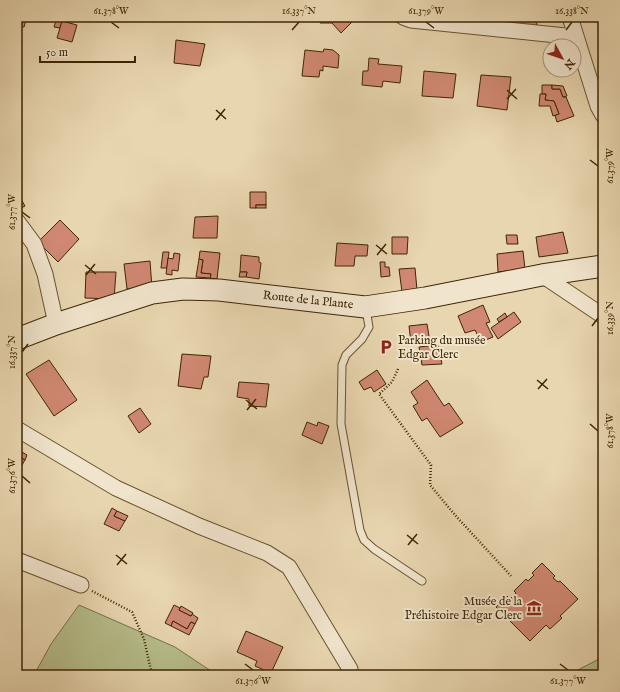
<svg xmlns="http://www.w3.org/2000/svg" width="620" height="692" viewBox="0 0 620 692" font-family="'IM FELL English',serif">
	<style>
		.green { fill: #b6be8b; stroke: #7a7247 }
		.building { fill: #d08872; stroke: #3e2603 }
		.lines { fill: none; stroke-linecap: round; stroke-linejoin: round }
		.service-casing { stroke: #68522e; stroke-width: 9 }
		.minor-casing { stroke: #68522e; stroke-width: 17 }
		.secondary-casing { stroke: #3e2603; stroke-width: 23 }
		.path { stroke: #3e2603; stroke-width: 2.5; stroke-dasharray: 1 2; stroke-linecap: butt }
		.service { stroke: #f0e4cc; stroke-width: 7 }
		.minor { stroke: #f0e4cc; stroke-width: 15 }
		.secondary { stroke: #f0e4cc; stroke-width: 21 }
		.ticks { fill: none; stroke: #3e2603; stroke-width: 1.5 }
		.labels { text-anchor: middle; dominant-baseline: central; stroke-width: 4; stroke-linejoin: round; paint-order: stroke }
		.street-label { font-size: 12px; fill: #3e2603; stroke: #f0e4cc }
		.poi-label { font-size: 12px; fill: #3e2603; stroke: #f0e4cc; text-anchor: start }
		.neatline { fill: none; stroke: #3e2603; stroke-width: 1.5 }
		.ticks-label { font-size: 10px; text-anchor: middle; fill: #3e2603 }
	</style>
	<rect width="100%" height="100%" fill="#e8d6b0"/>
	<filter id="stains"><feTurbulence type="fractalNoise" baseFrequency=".005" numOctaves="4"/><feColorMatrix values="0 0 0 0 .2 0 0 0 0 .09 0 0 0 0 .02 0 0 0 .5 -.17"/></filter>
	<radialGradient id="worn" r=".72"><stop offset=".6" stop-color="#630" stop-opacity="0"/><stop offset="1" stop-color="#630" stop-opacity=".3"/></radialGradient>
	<g class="green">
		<polygon points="79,605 175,647 217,675 34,675 51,644"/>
		<polygon points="603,657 603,675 564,675 574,672"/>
	</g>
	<g class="building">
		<polygon points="17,17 27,17 24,27 17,26"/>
		<polygon points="57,17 71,17 69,23 62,21 60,28 54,27"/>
		<polygon points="321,17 357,17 341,33 332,23 320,23"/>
		<polygon points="511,17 536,17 537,25 512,28"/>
		<polygon points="62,21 77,25 72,42 57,38"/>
		<polygon points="176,40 205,44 200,66 174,63"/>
		<polygon points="324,49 333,50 339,55 338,68 323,66 323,71 320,70 319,77 302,76 305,50 323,52"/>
		<polygon points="369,58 379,59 378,64 402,66 400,83 383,81 382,87 362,85 363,71 368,71"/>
		<polygon points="424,71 456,74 453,98 422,96"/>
		<polygon points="481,75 511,77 507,110 477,106"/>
		<polygon points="542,85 552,85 552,89 560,89 563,97 566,97 574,116 557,122 555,115 559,114 554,101 545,100 546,94 542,94"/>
		<polygon points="552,85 563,86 567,96 563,97 560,89 552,89"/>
		<polygon points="540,94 546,94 545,100 554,101 559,114 553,116 550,106 539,106"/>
		<polygon points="17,192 25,206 17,210"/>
		<polygon points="250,192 266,192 266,205 256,205 256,208 250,208"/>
		<rect x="256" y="205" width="10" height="3"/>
		<polygon points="218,216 217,238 193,238 195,217"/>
		<polygon points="60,220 79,239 58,262 38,242"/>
		<polygon points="563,232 568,253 539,257 536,237"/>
		<polygon points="506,235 517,235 518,244 507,244"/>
		<polygon points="392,237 408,237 407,254 392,254"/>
		<polygon points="337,243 368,245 367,256 355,256 354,266 335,266"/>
		<polygon points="200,251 220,253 217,279 210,278 211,274 201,273 203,260 199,259"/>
		<polygon points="523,251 525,269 498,272 497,254"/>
		<polygon points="163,252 169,252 167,268 161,268"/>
		<polygon points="174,253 180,254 178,271 172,270 172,275 166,274 168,258 173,259"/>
		<polygon points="241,255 259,257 259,262 261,263 259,279 246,277 247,272 240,272"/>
		<polygon points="199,259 203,260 201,273 211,274 210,278 196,277"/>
		<polygon points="150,261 152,288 127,289 124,264"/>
		<polygon points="380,262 385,262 385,267 389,267 390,276 381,277"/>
		<polygon points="415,268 417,290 402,292 399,269"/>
		<polygon points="86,272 116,272 114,299 85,298"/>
		<polygon points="240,272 247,272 246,277 239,277"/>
		<polygon points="483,305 490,322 486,323 493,337 481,342 475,330 465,333 458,316"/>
		<polygon points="514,312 521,322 498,339 491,328"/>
		<polygon points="505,313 507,317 499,322 497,319"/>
		<polygon points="427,324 430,342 411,343 409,326"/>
		<polygon points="438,345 442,364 422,365 419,347"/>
		<polygon points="182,354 211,356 208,377 204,377 201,389 178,386"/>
		<polygon points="49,360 77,400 54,416 26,374"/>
		<polygon points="377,370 386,384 374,392 371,387 364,390 359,382"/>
		<polygon points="427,380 444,406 449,403 463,423 440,437 427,418 422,421 413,406 418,403 411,392"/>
		<polygon points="239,382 269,384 266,407 249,406 249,399 237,397"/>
		<polygon points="140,408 151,424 139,433 128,416"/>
		<polygon points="307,422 317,426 318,422 329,426 322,444 302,435"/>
		<polygon points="20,451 27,455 25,460 17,456"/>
		<polygon points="17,456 25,460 19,470 17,469"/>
		<polygon points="112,508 117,511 114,516 125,521 119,531 104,524"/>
		<polygon points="117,511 128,516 125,521 114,516"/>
		<polygon points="542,563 555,576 553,578 558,582 560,581 578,599 560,616 562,618 550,629 546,625 530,641 496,607 507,596 510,599 516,593 514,591 526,579 528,581 534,575 532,573"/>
		<polygon points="174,605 180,608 179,610 191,616 192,614 198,618 195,624 191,622 187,629 173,621 171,626 165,623"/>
		<polygon points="181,606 193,613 191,616 179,610"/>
		<polygon points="173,621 187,629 191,622 195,624 189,635 171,626"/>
		<polygon points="246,631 283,647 271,673 255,666 257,661 237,652"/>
	</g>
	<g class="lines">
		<g class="service-casing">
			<polyline id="service" points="366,309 369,327 362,339 346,355 342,365 341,424 360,530 364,540 374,549 422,581"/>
		</g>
		<g class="minor-casing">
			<g id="minor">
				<polyline points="403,17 411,20 576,37"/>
				<polyline points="570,17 598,106 603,115"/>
				<polyline points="17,221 34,244 45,274 56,324"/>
				<polyline points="542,275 603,316"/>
				<polyline points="17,429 116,488 199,526 267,553 289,567 350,669"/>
				<polyline points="17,560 81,585"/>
			</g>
		</g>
		<g class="secondary-casing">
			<polyline id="secondary" points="17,339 56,324 152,293 183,289 219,290 365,307 425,298 542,275 603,266"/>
		</g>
		<g class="path">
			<polyline points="398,369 392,382 379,394 431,465 430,485 455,515 511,576"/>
			<polyline points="92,591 132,612 144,639 152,675"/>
		</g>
		<use href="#service" class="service"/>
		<use href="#minor" class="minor"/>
		<use href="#secondary" class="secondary"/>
	</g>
	<path class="ticks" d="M111,22L119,28M426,22L434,28M292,30L299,22M566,30L572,22M507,90L517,99M507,99L516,89M216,110L226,119M216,120L225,109M590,160L598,166M22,212L30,218M376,245L387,254M377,255L386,244M85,265L96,274M86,275L95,264M592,326L598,318M22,352L28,344M537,380L548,389M538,389L547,379M246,400L257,409M247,410L256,399M590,424L598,431M22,476L30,483M407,535L418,544M408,545L417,534M116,555L127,564M117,565L126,554M245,664L253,670M560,664L568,670"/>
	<defs>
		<g id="parking-bare" transform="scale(1.2)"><path d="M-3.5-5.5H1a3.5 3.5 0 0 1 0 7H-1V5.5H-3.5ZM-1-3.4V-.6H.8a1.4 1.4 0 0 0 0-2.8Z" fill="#8f2418" stroke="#f0e4cc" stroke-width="2.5" paint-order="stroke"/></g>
		<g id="museum-bare" transform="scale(1.2)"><path d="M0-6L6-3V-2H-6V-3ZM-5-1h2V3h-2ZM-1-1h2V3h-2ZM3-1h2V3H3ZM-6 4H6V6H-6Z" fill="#8f2418" stroke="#f0e4cc" stroke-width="2.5" paint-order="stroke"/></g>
	</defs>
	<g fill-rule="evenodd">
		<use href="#parking-bare" x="386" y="347"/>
		<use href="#museum-bare" x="534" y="608"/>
	</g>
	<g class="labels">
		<g class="street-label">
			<text transform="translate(308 300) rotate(6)">Route de la Plante</text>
		</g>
		<g class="poi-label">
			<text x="398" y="340">Parking du musée<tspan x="398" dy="14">Edgar Clerc</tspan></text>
			<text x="522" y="601" text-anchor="end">Musée de la<tspan x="522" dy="14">Préhistoire Edgar Clerc</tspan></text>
		</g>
	</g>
	<rect width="620" height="692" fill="none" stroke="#e8d6b0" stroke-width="44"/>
	<g transform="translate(562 58) rotate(130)"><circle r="19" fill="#f0e4cc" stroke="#a9987c"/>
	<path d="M0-3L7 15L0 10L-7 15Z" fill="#8f2418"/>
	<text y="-6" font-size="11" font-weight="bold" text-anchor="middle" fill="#3e2603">N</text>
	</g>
	<path d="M40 56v6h95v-6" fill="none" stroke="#3e2603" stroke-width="2"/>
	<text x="46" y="56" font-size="12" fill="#3e2603" stroke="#f0e4cc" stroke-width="3" paint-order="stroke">50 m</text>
	<rect x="22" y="22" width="576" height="648" class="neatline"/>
	<g class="ticks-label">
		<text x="111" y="14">61.378°W</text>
		<text x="299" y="14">16.337°N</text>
		<text x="426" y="14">61.379°W</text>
		<text x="572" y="14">16.338°N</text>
		<text transform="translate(609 166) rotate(-90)" y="4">61.379°W</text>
		<text transform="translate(11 212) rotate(-90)" y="4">61.377°W</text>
		<text transform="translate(609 318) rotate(-90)" y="4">16.339°N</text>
		<text transform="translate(11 352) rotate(-90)" y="4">16.337°N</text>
		<text transform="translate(609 431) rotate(-90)" y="4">61.378°W</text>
		<text transform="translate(11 476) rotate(-90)" y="4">61.376°W</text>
		<text x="253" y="684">61.376°W</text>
		<text x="568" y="684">61.377°W</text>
	</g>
	<rect width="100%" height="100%" filter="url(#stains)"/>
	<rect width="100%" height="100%" fill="url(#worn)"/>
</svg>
